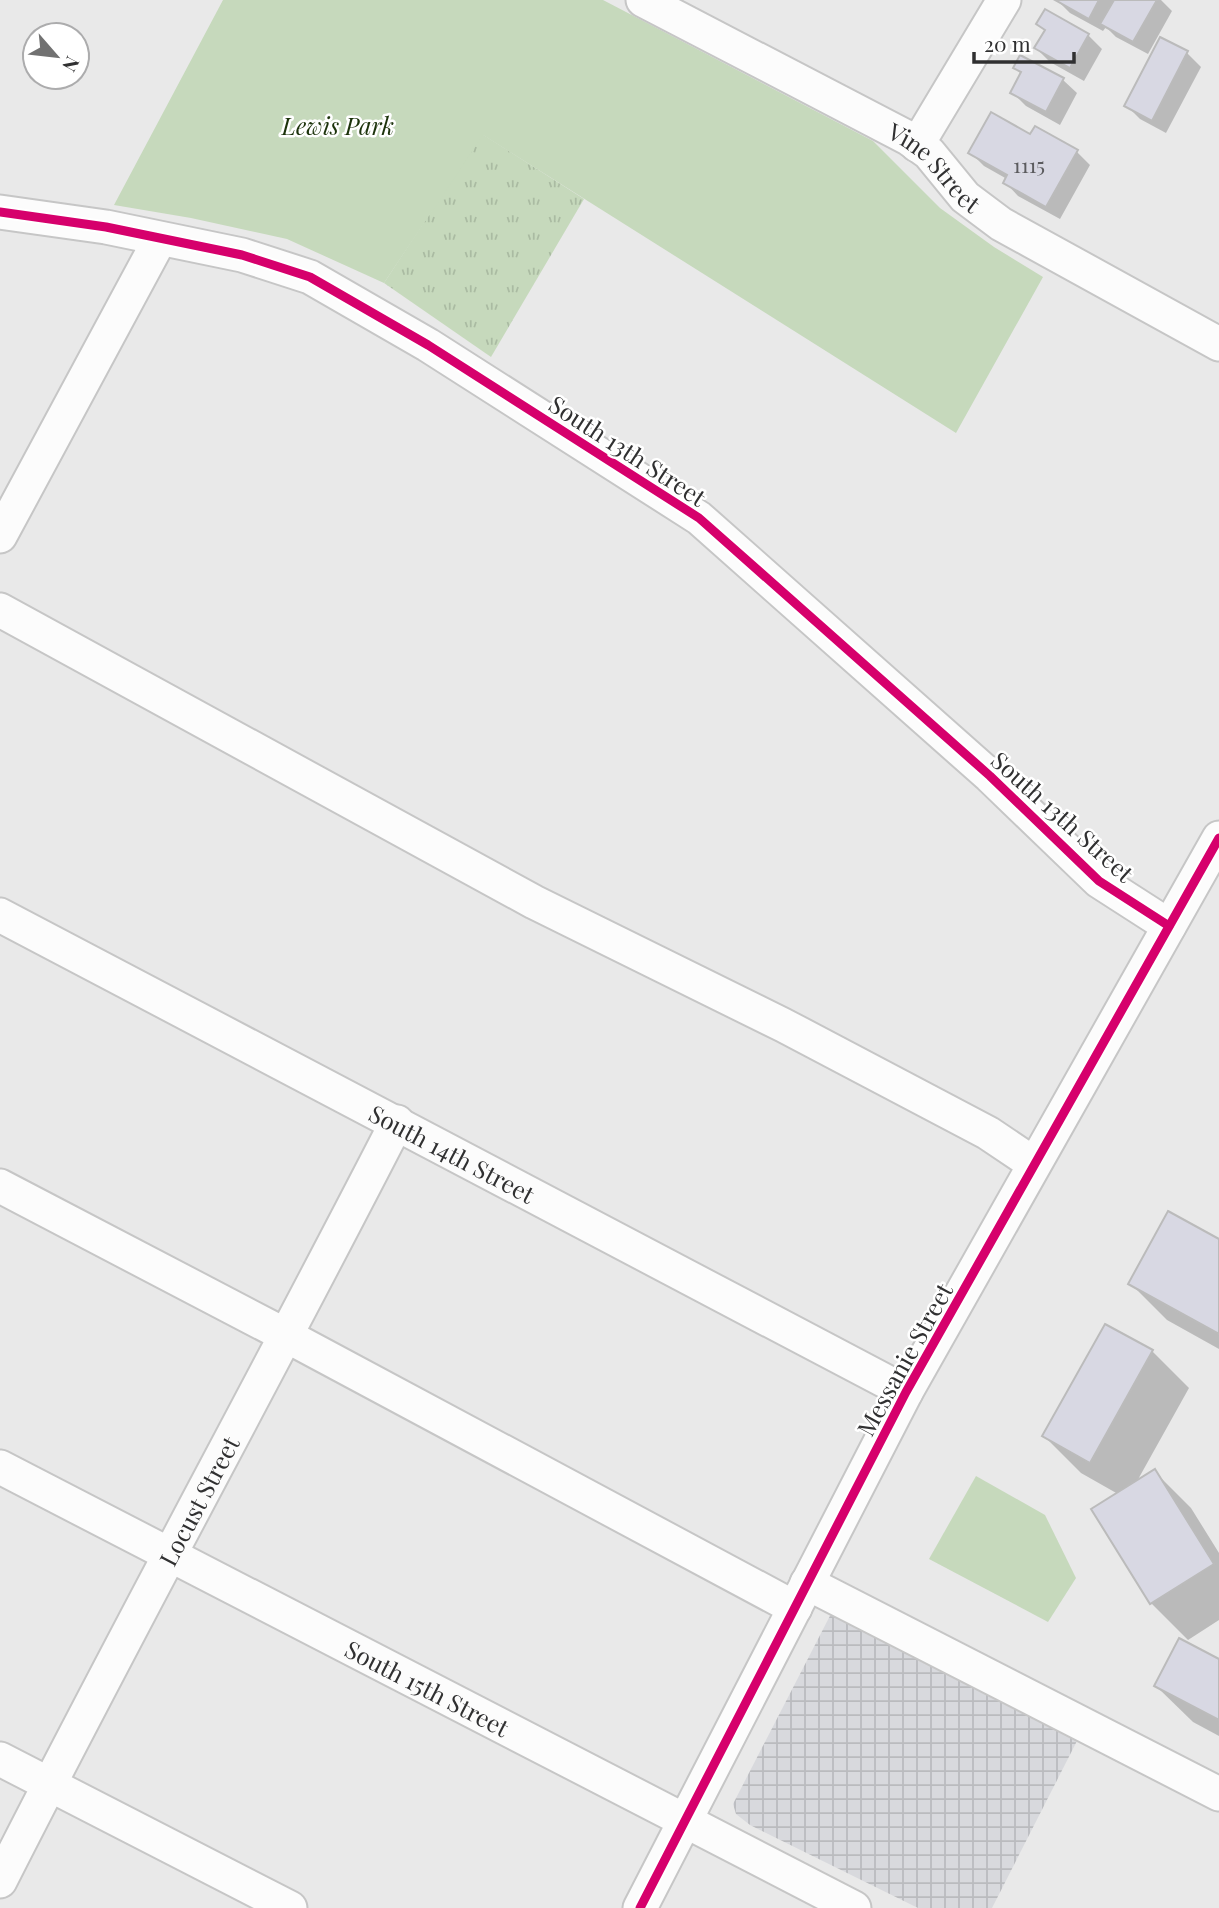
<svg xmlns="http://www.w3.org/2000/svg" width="1219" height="1908" viewBox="0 0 1219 1908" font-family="'Playfair Display',serif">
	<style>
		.industrial { fill: url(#industrial-grid) }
		.grass { fill: url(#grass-tufts) }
		.park { fill: #c6d9bc }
		.shadow { fill: #0003 }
		.building { fill: #d8d8e3; stroke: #bbb; stroke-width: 2 }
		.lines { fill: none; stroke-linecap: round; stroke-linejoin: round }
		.minor-casing { stroke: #c6c6c6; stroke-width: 37 }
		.minor { stroke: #fcfcfc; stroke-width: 33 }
		.cycleway-casing { stroke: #fff; stroke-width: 13 }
		.cycleway { stroke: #d6006c; stroke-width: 9 }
		.labels { text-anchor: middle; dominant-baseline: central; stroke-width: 5; stroke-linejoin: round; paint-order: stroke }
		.number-label { font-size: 21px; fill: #5b5b5e }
		.park-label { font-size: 24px; font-style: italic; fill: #1c330b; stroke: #fff }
		.street-label { font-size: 24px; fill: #303031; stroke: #fff }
	</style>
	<defs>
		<pattern id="industrial-grid" width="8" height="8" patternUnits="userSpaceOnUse" patternTransform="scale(1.75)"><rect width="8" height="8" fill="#d8d9dd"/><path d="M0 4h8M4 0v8" fill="none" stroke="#babbbe"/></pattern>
		<pattern id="grass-tufts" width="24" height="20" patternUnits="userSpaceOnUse" patternTransform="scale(1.75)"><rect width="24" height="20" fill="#c6d9bc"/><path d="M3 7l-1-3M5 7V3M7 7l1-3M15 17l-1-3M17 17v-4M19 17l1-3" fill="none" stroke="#aabba2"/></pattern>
	</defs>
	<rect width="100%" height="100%" fill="#e9e9e9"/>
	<polygon class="industrial" points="834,1608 1079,1737 992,1908 918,1908 750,1825 736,1814 733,1804"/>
	<polygon class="grass" points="482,134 584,199 491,357 384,283"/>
	<g class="park">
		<polygon points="223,0 603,0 873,141 940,208 994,247 1043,277 956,433 483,135 384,283 287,239 191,218 114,205"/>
		<polygon points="976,1476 1045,1515 1076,1578 1048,1622 929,1559"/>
	</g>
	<g class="shadow">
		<polygon points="1057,0 1161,0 1172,11 1148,54 1116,37 1106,27 1103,31 1070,13"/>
		<polygon points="1038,24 1088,35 1102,49 1084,81 1050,62 1036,48 1046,31"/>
		<polygon points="1161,39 1187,53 1201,67 1166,133 1140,119 1126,105"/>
		<polygon points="1020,57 1063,80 1077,93 1060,125 1026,106 1013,93 1022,75 1015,67"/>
		<polygon points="970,152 1077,152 1090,165 1060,219 1018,196 1005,182 1007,179 984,166"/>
		<polygon points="1219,1241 1219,1349 1167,1320 1130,1283"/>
		<polygon points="1152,1351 1189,1388 1136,1483 1154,1471 1191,1508 1219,1553 1219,1620 1188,1640 1151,1603 1118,1494 1081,1473 1044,1436"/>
		<polygon points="1219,1661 1219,1736 1193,1722 1156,1686"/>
	</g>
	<g class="building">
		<polygon points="1055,0 1099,0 1089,19"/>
		<polygon points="1114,0 1157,0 1133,42 1100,24"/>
		<polygon points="1045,9 1089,34 1070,68 1034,48 1045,30 1036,24"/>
		<polygon points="1160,37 1188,51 1152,121 1124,106"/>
		<polygon points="1020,55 1064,78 1046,112 1010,93 1021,72 1013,68"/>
		<polygon points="991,112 1030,134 1035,126 1078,150 1046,207 1003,183 1007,175 968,153"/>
		<polygon points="1168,1211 1219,1239 1219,1334 1128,1284"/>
		<polygon points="1105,1324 1153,1350 1090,1463 1042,1436"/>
		<polygon points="1155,1469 1214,1564 1150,1604 1091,1509"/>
		<polygon points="1179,1638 1219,1659 1219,1720 1154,1686"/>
	</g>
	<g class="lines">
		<g class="minor-casing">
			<g id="minor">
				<path id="s1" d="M643,0L908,138L929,153L965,197L1001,224L1219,344"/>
				<polyline points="917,145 1004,0"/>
				<polyline points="0,212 106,227 242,255 310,277 428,345 699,518 990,776 1099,881 1169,926"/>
				<polyline points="0,536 160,239"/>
				<polyline points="0,610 534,902 783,1025 988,1133 1034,1164"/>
				<path id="s2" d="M0,915L906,1392"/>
				<polyline points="0,1186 287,1336 795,1608"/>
				<path id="s3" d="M0,1467L854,1908"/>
				<polyline points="807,1583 1219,1794"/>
				<polyline points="0,1759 290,1908"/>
				<path id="s4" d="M0,1881C129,1626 267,1376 397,1122"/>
				<polyline points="640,1908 906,1392 1219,838"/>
			</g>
		</g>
		<use href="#minor" class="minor"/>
		<g class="cycleway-casing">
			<g id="cycleway">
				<polyline points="0,212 106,227 242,255 310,277 428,345 699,518 990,776 1099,881 1169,926"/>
				<polyline points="640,1908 906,1392 1219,838"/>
			</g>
		</g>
		<use href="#cycleway" class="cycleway"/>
	</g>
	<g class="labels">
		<g class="number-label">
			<text x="1029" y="164">1115</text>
		</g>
		<g class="park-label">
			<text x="338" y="125">Lewis Park</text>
		</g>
		<g class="street-label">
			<text stroke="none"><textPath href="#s1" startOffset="338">Vine Street</textPath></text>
			<text transform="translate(628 450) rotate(33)">South 13th Street</text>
			<text transform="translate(1063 816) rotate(42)">South 13th Street</text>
			<text stroke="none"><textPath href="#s2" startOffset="511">South 14th Street</textPath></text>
			<text transform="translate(904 1359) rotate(-61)">Messanie Street</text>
			<text stroke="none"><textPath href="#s4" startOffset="429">Locust Street</textPath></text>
			<text stroke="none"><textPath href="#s3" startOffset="481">South 15th Street</textPath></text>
		</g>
	</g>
	<g transform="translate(56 56) rotate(118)"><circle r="33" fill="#ffffff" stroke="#acacad" stroke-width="2"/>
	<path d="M0-5L12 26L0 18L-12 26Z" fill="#717171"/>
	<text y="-10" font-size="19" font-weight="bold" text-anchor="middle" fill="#303031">N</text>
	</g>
	<path d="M974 52v10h100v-10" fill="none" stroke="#303031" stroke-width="3.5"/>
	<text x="984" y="52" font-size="21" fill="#303031" stroke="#ffffff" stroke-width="5" paint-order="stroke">20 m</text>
</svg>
